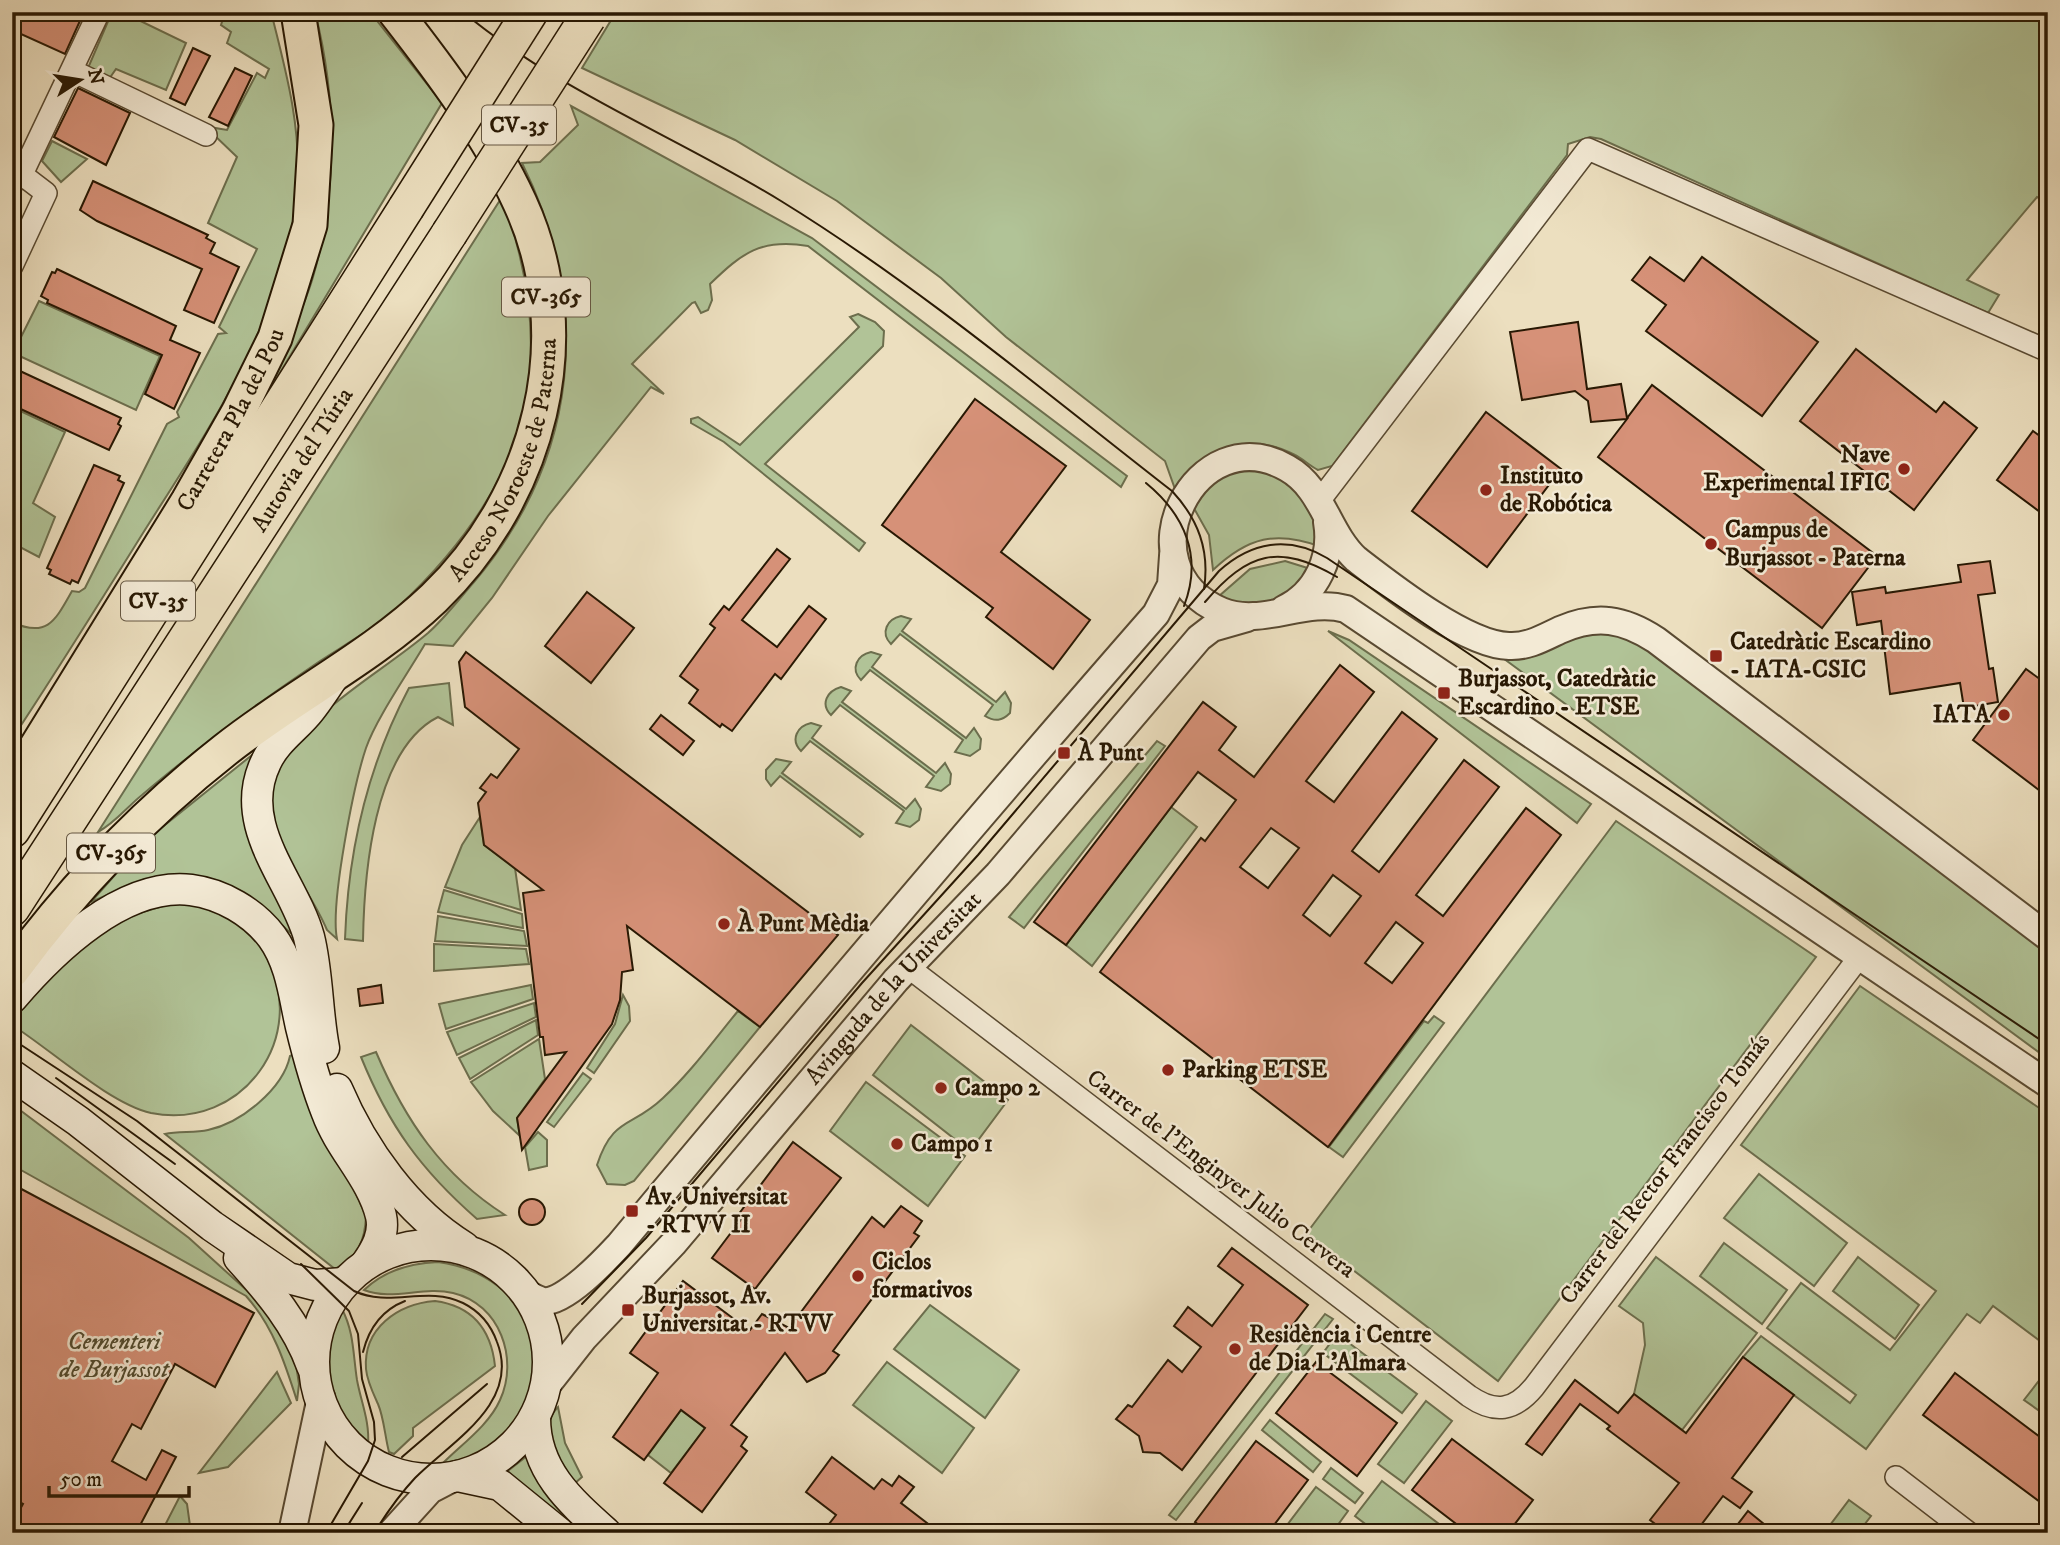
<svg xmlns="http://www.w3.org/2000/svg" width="2060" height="1545" viewBox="0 0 2060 1545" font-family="'IM FELL DW Pica',serif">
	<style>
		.green { fill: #b1c397; stroke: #6c6e4d; stroke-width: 2 }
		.building { fill: #d69178; stroke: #281803; stroke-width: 2; fill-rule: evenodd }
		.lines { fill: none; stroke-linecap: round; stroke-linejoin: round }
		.minor-casing { stroke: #594a32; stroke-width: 24 }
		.tertiary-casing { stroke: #594a32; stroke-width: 30 }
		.secondary-casing { stroke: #281803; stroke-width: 33 }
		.primary-casing { stroke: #281803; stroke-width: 37 }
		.trunk-casing { stroke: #281803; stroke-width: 38 }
		.minor { stroke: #f3ead5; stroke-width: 21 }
		.tertiary { stroke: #f3ead5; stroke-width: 26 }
		.secondary { stroke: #f3ead5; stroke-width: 30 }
		.primary { stroke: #ecdfbf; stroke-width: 33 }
		.trunk { stroke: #ecdfbf; stroke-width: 35 }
		.tram { stroke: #281803; stroke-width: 2 }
		.trunk-bridge-casing { stroke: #281803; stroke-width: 38; stroke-linecap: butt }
		.trunk-bridge { stroke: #ecdfbf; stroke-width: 35 }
		.poi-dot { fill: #8f2418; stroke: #f3ead5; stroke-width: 2.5 }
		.labels { text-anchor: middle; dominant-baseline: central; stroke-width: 5; stroke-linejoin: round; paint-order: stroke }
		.shield { fill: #f3ead5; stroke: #655742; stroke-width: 2 }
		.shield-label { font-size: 23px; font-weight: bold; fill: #281803 }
		.street-label { font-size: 24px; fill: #281803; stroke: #f3ead5 }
		.poi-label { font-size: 24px; font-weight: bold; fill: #281803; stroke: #f3ead5; text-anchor: start }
		.park-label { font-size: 24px; font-style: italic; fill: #514b2f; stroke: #f3ead5 }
	</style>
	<rect width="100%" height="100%" fill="#ecdfbf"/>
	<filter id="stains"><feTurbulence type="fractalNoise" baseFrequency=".00286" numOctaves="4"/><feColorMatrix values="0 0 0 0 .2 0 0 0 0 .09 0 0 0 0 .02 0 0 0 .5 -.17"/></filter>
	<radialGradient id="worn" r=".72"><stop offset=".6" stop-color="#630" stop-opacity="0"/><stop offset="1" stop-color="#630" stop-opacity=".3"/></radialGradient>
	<g class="green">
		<polygon points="112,12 122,12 186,43 166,90 116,69 109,79 88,68"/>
		<path d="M225,12H271C286,71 302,129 297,189C286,318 210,427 143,533C100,602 57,671 12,739V622C48,639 56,619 72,591L79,592L85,588L167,424L179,417L177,412L218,334L226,333L219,327L257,249L208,223L237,157L213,134L215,128L227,130L257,73L265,78L269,69L227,43L231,32L221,25Z"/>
		<path d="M315,12H370L442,103L260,406C275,362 300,322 313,277C338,191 337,99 315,12Z"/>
		<path d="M616,12H2048V202L2037,197L1967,280L1999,295L1988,313L1601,139L1590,137L1568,144L1567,155L1332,466L1318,470C1310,466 1303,459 1295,455C1248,430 1203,448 1175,489L1165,461L1006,337L941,278L837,201L735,140L582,68Z"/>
		<path d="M571,106L812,238L1127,476L1121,487L808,246C761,238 742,253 710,284L712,300L708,310L701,313L695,302L692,303L632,364L664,394L651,387L548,516L492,598L453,646L425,644C408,673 376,719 366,748C354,784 330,904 337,939L327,930C308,884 265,843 272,790C273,784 273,775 275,769C279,761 290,752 296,745C306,734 316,720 327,710C359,682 396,660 428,633C445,618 459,599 474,582C579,458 593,307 522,163L540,162L578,125Z"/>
		<polygon points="52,141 87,159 61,182 42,161"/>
		<path d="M502,197C563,365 528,486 398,607C375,628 346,644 320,661C295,678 270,695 246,713C211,739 176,766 142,795C127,807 115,823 98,832Z"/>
		<polygon points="39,301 160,356 136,410 13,353"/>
		<polygon points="858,314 875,322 884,331 883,346 765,464 865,543 859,551 724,442 691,423 691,419 698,417 740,445 859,327 850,317"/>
		<polygon points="12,407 65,432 33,503 55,517 39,557 12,543"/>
		<path d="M1247,468L1275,472L1315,507L1322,547C1276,530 1248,537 1213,570L1209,535L1191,503L1216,479Z"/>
		<path d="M1285,561L1314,570C1281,602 1265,615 1218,597L1250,569Z"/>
		<path d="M901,616L911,619L902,631L996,702L1005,692L1011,703L1010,713C1002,721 995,722 985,716L993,705L900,634L891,644C880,633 887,619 901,616Z"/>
		<polygon points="1589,629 1639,637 2048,949 2048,1059 1496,653"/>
		<polygon points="1328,631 1349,640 1591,804 1577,823"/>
		<path d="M871,652L881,655L872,667L966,738L974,728L981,739L980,749L970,756L955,752L963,740L870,670L861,680C850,669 857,655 871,652Z"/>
		<path d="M449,683L453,725L438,717C373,750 364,876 363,941L345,939C348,851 367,767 409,688Z"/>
		<path d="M841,687L851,691L842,702L936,773L945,763L951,774L950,784L941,791L926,787L934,776L840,705L831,715C820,704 827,691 841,687Z"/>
		<path d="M811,723L821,726L812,738L906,809L915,799L921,809L919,820L910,827L896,823L904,811L810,741L801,751C790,740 797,726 811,723Z"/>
		<polygon points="1157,741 1165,746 1024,928 1009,917"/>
		<polygon points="257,751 293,919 294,936 258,904 156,878 126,887 91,902 145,841"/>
		<polygon points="776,759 791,762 782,773 863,834 860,837 780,776 771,786 766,779 766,770"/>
		<polygon points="1171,807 1197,827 1092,966 1066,945"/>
		<polygon points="480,817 484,845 515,868 521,910 445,887 462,845"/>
		<polygon points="1616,821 1816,957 1498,1381 1306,1234"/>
		<polygon points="444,890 522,914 523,928 438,912"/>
		<path d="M180,901C194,905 212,907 226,914C242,922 258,940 266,956C310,1036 243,1131 151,1113C110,1104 50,1049 12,1025V1008L109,922Z"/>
		<polygon points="438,916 524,931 527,946 435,941"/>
		<polygon points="434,944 526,949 529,964 434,971"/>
		<polygon points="531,985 533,999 446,1029 439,1004"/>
		<polygon points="1860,986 2048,1114 2048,1347 1993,1306 1980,1323 1967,1314 1866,1449 1743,1357 1761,1336 1850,1403 1856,1395 1767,1328 1801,1283 1890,1350 1936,1291 1741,1145"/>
		<polygon points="623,995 629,1006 630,1021 594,1073 587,1068 615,1024"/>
		<polygon points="534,1003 536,1017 457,1055 447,1032"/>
		<path d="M738,1011L760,1027L634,1181L625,1185L607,1184L597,1165C613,1116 632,1128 663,1098C691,1072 714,1040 738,1011Z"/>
		<polygon points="1434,1016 1444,1023 1343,1157 1329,1147 1424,1021 1428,1023"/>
		<polygon points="536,1020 538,1035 470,1079 459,1058"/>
		<polygon points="911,1025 1008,1100 970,1151 873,1075"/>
		<polygon points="539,1039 545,1079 517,1118 520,1136 493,1111 471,1082"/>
		<path d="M376,1052C405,1120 442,1175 505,1215L477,1219C421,1170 389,1126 361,1057Z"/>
		<path d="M294,1054L366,1216C365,1240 358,1259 335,1269L165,1134C178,1131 195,1133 208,1130C241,1123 283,1089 290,1056Z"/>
		<polygon points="583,1073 591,1079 554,1127 547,1122"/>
		<polygon points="866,1082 965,1156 928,1206 830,1131"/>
		<path d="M12,1104L189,1238L264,1306L295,1358L299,1384L297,1401C285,1363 273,1326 246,1296L12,1165Z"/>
		<polygon points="538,1132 547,1140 547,1166 529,1170 525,1147"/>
		<polygon points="1759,1174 1847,1243 1814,1286 1724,1218"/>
		<polygon points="1724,1243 1787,1290 1762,1324 1700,1276"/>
		<polygon points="1656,1257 1757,1333 1682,1430 1634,1394 1645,1345 1643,1323 1619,1306"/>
		<polygon points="1858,1257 1919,1305 1895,1339 1833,1291"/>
		<path d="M438,1262C506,1271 551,1326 528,1394C521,1415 512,1434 494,1447C479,1458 460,1460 443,1463C462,1444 489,1425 500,1400C519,1359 500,1304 453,1293C423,1286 392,1301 364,1290C385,1270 410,1263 438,1262Z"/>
		<path d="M435,1301C472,1306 491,1329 495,1366L413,1428V1436L394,1454L389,1452C385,1437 384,1418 378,1404C373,1393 367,1381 366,1369C363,1328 398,1304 435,1301Z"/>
		<polygon points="930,1305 1019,1370 985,1418 894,1349"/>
		<path d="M342,1309C354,1332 353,1354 357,1380C361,1402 370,1422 368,1445C327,1408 318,1359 342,1309Z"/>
		<polygon points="1325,1314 1333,1319 1176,1520 1169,1515"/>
		<polygon points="1337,1334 1417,1394 1402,1413 1323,1353"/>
		<polygon points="887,1362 974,1428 942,1473 853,1405"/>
		<polygon points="2048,1369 2048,1417 2024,1400"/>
		<polygon points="277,1372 291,1403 228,1467 199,1473"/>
		<polygon points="1426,1401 1452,1421 1404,1483 1378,1464"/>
		<path d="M558,1407L565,1443L582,1477L574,1484C558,1465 535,1430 558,1407Z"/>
		<polygon points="681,1410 705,1428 671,1473 648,1455"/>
		<polygon points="1270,1420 1321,1462 1313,1472 1262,1430"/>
		<polygon points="527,1456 590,1533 578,1533 505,1473"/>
		<polygon points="1331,1468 1363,1493 1355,1503 1323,1479"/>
		<polygon points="1382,1481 1451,1533 1377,1533 1355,1516"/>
		<polygon points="1316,1487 1348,1511 1332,1533 1281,1533"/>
		<polygon points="180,1496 187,1504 191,1533 161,1533"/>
		<polygon points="1849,1500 1871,1516 1858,1533 1824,1533"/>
	</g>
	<g class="building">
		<polygon points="19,12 84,12 65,54 12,30"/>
		<polygon points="193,48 210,56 185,105 170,98"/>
		<polygon points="235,68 252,76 228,126 209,117"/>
		<polygon points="78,88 130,113 106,165 54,137"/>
		<polygon points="93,181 208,235 206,238 215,243 210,253 239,267 214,323 184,310 202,269 97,221 80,210"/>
		<polygon points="1650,257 1684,281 1702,257 1818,342 1762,416 1646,331 1666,305 1632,280"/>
		<polygon points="57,269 176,326 170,340 200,353 174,409 145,394 162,355 47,303 48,300 41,296 52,272 55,273"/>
		<polygon points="1578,322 1587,389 1621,384 1627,418 1652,385 1877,556 1822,628 1598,457 1627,419 1591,422 1588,401 1575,391 1522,400 1510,332"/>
		<polygon points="1856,349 1936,412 1944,402 1977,428 1914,510 1800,421"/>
		<polygon points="20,371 121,418 118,424 121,426 109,450 12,405 12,375 17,377"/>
		<polygon points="975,399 1066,466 1001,552 1090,620 1053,669 986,617 993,608 882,525"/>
		<polygon points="1486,412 1561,469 1487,567 1412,511"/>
		<polygon points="2033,431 2048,442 2048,518 1997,480"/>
		<polygon points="94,465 120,476 118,480 124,483 78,583 72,580 70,584 49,574 51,570 47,568"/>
		<polygon points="777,549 790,559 742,620 777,647 809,606 826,619 781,679 775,674 732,731 722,724 720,727 689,703 698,690 680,676 715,628 710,624 724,606 729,610"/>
		<polygon points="1990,561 1995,593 1978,595 1989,669 1993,668 1998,702 1964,708 1960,683 1890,694 1881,621 1857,625 1852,592 1885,587 1886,593 1961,582 1958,565"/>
		<polygon points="587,592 634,628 591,683 545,646"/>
		<polygon points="466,652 838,935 760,1027 627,926 633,970 622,972 620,1000 612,1024 522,1150 517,1118 566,1052 545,1055 543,1037 540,1037 523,893 543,890 484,845 478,803 486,792 480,788 491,774 497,778 519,749 465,707 459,662"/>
		<path d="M1340,665L1374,692L1306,781L1334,802L1402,712L1437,739L1352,851L1379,872L1464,760L1499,787L1416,895L1443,916L1526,808L1561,835L1328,1147L1100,972L1201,838L1205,841L1236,800L1198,772L1066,945L1034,922L1203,702L1236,727L1219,750L1254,777ZM1271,828L1299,848L1268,888L1240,867ZM1333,875L1361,896L1330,936L1303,915ZM1396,922L1423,943L1392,983L1365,963Z"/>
		<polygon points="2026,669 2048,685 2048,797 1973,740"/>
		<polygon points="661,715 694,741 683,755 650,729"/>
		<polygon points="381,985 383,1003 360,1006 358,989"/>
		<polygon points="793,1142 841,1178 755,1289 712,1258 742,1218 738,1215"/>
		<polygon points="12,1184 254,1313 215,1387 175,1364 141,1429 132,1424 112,1461 146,1480 162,1450 176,1457 136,1533 12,1533 12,1524 23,1504 12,1498"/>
		<circle cx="532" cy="1212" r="13"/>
		<polygon points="901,1206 922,1221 914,1233 919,1236 833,1351 839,1355 825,1373 807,1382 785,1353 731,1425 747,1437 741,1446 747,1451 702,1512 664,1483 705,1428 681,1410 644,1460 613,1437 658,1373 630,1353 683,1281 746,1328 750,1330 762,1314 789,1328 872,1217 884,1227"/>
		<polygon points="1232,1248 1308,1305 1182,1470 1160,1453 1143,1452 1139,1436 1116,1419 1128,1405 1132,1407 1168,1360 1182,1372 1201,1347 1174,1326 1188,1307 1212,1326 1243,1285 1218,1266"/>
		<polygon points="1743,1357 1794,1395 1732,1478 1752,1492 1740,1508 1723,1496 1695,1533 1667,1533 1650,1520 1679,1483 1607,1429 1610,1426 1580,1404 1542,1455 1526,1444 1575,1380 1618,1413 1634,1394 1686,1433"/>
		<polygon points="1316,1362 1397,1423 1357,1476 1276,1413"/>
		<polygon points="1955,1373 2048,1443 2048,1508 1923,1415"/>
		<polygon points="1452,1439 1533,1500 1508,1533 1468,1533 1412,1490"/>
		<polygon points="1256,1441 1308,1480 1268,1533 1209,1533 1195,1522"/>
		<polygon points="832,1457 874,1489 882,1479 892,1486 899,1476 914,1487 901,1503 940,1533 822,1533 836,1515 806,1492"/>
		<polygon points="1748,1511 1775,1533 1731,1533"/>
	</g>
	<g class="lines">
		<g class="minor-casing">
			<g id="minor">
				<polyline points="73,71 206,135"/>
				<polyline points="12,167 46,193 12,266"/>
				<polyline points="12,184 23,172 99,12"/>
				<polyline points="1320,500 1588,149 2048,351"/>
				<path d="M908,967L1469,1396C1495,1414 1514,1411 1534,1387L1860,956"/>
				<polyline points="1896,1477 1969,1533"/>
			</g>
		</g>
		<g class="tertiary-casing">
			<g id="tertiary">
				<path d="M1284,609C1317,593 1333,557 1327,522"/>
				<path d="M2048,937L1656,640C1624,619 1597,614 1560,630C1543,638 1528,647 1509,646C1466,645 1391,586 1356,559C1327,532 1323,488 1287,468C1197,416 1119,566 1221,611C1261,628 1305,597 1346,609L2048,1084"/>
				<path d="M527,1294C532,1296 538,1300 543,1301C564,1304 606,1259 619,1245C796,1033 974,822 1156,614L1171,585L1173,556"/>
				<path id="s1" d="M547,1385L584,1338L673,1244L896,980L998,874L1199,638L1212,628L1247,618"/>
				<polyline points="292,1533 321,1397"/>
				<polyline points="391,1533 430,1490 457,1476"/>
			</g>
		</g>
		<g class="secondary-casing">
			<g id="secondary">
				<path d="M12,998C53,950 123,882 191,890C222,894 253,912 272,937C291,963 294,996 301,1027C308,1056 316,1085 327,1113C340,1149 372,1178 381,1216C385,1234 376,1250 366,1264"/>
				<path d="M324,1048C317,1012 318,973 309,937C293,880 235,826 266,762C276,740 296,728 310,710C318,700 325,689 332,679"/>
				<polyline points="12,1075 78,1121 212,1226 288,1278 315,1285 344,1283"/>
				<path d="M337,1089C363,1150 407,1212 464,1247"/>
				<circle cx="431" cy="1362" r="117"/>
				<path d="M239,1258C269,1291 297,1324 312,1366"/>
				<path d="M535,1418C535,1470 569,1500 606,1533"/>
				<polyline points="458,1476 500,1485 559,1533"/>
			</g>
		</g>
		<g class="primary-casing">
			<g id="primary">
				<path id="s2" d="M12,786L188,501L238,413L275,338L310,225L316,125L298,12"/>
				<path id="s3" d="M12,971C72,889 145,813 225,750C293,696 371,658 434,598C539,497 582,338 520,203C489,135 441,71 395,12"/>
			</g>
		</g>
		<g class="trunk-casing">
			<g id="trunk">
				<polyline points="12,830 406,208"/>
				<path id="s4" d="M12,908L449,234"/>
			</g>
		</g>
		<use href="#minor" class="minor"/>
		<use href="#tertiary" class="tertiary"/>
		<use href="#secondary" class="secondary"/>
		<use href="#primary" class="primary"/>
		<use href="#trunk" class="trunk"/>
		<g class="tram">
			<path d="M463,12C558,91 677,137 781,201C916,284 1046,393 1172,491C1198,519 1210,550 1204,589"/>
			<path d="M1146,483C1185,515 1203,557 1184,606"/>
			<path d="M1205,602C1248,552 1279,543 1337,577"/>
			<path d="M12,1039L137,1121L354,1291C390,1308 427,1285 463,1303C479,1311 491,1325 497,1342C521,1403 452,1441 415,1478C400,1494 386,1514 374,1533"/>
			<polyline points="56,1078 175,1164"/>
			<polyline points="301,1264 349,1311 358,1334 362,1379 374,1422 375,1440 368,1461 326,1533"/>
			<path d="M582,1304L646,1238L862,983L978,855L1219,571C1251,542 1288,535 1327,558L2048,1045"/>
			<path d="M363,1352C369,1328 382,1310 405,1301"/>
			<polyline points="402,1457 487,1384"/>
			<polyline points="343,1533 362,1503"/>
		</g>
		<g class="trunk-bridge-casing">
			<g id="trunk-bridge">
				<polyline points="406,208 530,12"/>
				<polyline points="449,234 588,17"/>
			</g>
		</g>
		<use href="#trunk-bridge" class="trunk-bridge"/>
	</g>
	<g class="poi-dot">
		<circle cx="1904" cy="469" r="7"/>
		<circle cx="1486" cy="490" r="7"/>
		<circle cx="1711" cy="544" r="7"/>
		<rect x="1709" y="649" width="14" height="14" rx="3.5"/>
		<rect x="1437" y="686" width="14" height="14" rx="3.5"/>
		<circle cx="2004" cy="715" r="7"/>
		<rect x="1057" y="746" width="14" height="14" rx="3.5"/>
		<circle cx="724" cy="924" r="7"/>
		<circle cx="1168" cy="1070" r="7"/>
		<circle cx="941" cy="1088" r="7"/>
		<circle cx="897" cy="1144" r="7"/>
		<rect x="625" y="1204" width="14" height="14" rx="3.5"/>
		<circle cx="858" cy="1276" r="7"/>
		<rect x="621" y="1303" width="14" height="14" rx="3.5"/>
		<circle cx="1235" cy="1349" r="7"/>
	</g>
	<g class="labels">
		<g class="shield">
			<rect x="482" y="105.5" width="74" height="39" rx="5"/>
			<rect x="502" y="277.5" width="88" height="39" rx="5"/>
			<rect x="121" y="581.5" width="74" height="39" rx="5"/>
			<rect x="67" y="833.5" width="88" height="39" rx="5"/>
		</g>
		<g class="shield-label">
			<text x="519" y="125">CV-35</text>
			<text x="546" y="297">CV-365</text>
			<text x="158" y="601">CV-35</text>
			<text x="111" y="853">CV-365</text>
		</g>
		<g class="street-label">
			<text stroke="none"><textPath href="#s2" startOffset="427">Carretera Pla del Pou</textPath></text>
			<text stroke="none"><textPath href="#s3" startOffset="726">Acceso Noroeste de Paterna</textPath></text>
			<text stroke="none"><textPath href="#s4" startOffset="534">Autovia del Túria</textPath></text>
			<text stroke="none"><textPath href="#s1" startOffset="527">Avinguda de la Universitat</textPath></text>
			<text transform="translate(1665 1169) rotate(-53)">Carrer del Rector Francisco Tomás</text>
			<text transform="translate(1221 1174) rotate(37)">Carrer de l'Enginyer Julio Cervera</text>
		</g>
		<g class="poi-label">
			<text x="1890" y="455" text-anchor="end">Nave<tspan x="1890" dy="28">Experimental IFIC</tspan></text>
			<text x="1500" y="476">Instituto<tspan x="1500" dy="28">de Robótica</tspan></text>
			<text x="1725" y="530">Campus de<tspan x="1725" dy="28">Burjassot - Paterna</tspan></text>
			<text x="1730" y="642">Catedràtic Escardino<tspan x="1730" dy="28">- IATA-CSIC</tspan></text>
			<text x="1458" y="679">Burjassot, Catedràtic<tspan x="1458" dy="28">Escardino - ETSE</tspan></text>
			<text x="1990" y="715" text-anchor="end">IATA</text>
			<text x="1078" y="753">À Punt</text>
			<text x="738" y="924">À Punt Mèdia</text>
			<text x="1182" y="1070">Parking ETSE</text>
			<text x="955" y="1088">Campo 2</text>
			<text x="911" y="1144">Campo 1</text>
			<text x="646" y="1197">Av. Universitat<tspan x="646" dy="28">- RTVV II</tspan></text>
			<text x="872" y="1262">Ciclos<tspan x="872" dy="28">formativos</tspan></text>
			<text x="642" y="1296">Burjassot, Av.<tspan x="642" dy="28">Universitat - RTVV</tspan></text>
			<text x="1249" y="1335">Residència i Centre<tspan x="1249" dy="28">de Dia L'Almara</tspan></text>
		</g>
		<g class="park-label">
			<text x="114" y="1342">Cementeri<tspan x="114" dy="28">de Burjassot</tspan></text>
		</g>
	</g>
	<rect width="2060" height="1545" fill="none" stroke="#ecdfbf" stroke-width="42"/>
	<rect x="14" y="14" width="2032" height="1517" fill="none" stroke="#281803" stroke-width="3.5"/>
	<rect x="21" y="21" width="2018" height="1503" fill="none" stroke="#281803" stroke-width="2"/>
	<g transform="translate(80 80) rotate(78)" stroke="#f3ead5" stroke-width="5" paint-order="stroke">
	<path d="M0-5L12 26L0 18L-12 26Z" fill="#281803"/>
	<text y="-10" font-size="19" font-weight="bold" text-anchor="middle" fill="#281803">N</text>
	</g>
	<path d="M49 1486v10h140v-10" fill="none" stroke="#281803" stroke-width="3.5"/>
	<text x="60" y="1486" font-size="21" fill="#281803" stroke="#f3ead5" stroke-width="5" paint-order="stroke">50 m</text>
	<rect width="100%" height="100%" filter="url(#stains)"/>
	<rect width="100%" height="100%" fill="url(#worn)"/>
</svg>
